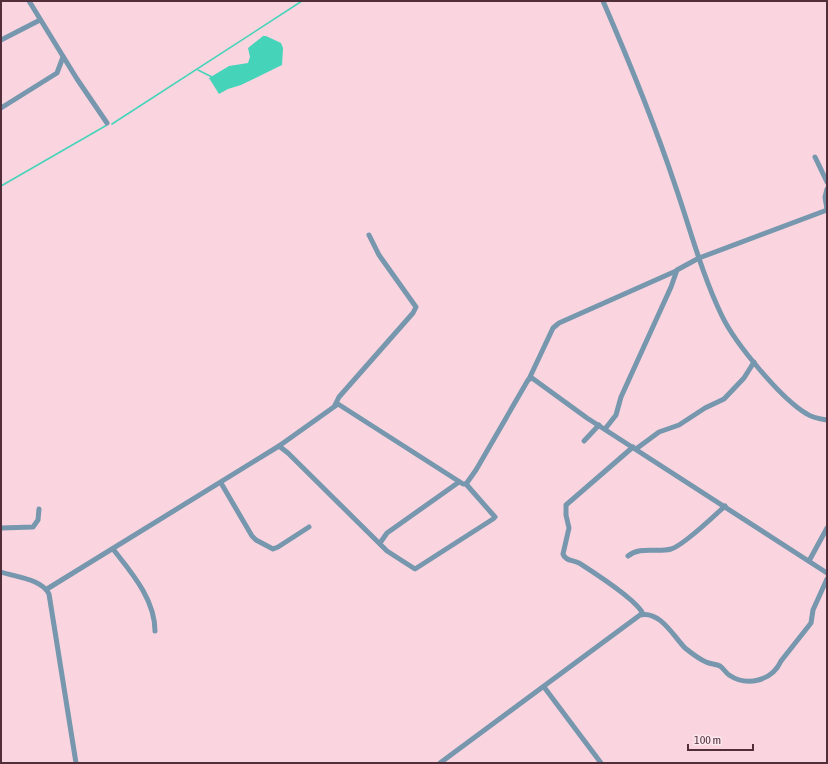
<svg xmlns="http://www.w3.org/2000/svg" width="828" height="764" viewBox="0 0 828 764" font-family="'Asap Condensed',sans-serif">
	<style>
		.water { fill: #45d4b9 }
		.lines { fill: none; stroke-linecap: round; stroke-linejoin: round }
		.stream { stroke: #45d4b9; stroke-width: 1.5 }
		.street { stroke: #7697ad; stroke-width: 5 }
	</style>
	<rect width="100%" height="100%" fill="#fad5e0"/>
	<polygon class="water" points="263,36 266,36 281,43 283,48 282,65 241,85 228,89 219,94 209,78 229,66 248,63 250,57 248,48"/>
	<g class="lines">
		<g class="stream">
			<polyline points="198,70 212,77"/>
			<polyline points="112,124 302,1"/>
			<polyline points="1,186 107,125"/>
		</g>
		<g class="street">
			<polyline points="29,1 77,79 107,123"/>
			<path d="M603,1C629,61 654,122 675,185C690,228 702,275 722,316C735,343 781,399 807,414C813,418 820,419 827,420"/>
			<polyline points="1,40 40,20"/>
			<polyline points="1,108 57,73 63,57"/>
			<polyline points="815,157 827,182"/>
			<polyline points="827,189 825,197 827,209"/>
			<polyline points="529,379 553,328 559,323 676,271"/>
			<polyline points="335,405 339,397 413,313 416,307 379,255 369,235"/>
			<polyline points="605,429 616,415 621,397 671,287 677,270 699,258 827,210"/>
			<polyline points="584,441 599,425"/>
			<polyline points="279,446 288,453 387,551 415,569 493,519 495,517 466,484"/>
			<path d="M633,447L566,505V515L569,528L563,554C565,561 573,560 579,563C593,572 637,600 643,614"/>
			<polyline points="636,449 659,432 679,425 705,408 724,399 744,378 754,362"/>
			<polyline points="221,483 252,536 256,540 273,549 278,547 309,527"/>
			<polyline points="1,528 33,527 38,520 39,509"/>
			<polyline points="380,543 387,533 459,482"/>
			<path d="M113,549C131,572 155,599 155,631"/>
			<path d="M628,556C640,546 657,553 671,549C683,546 714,516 725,506"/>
			<polyline points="809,561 827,528"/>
			<path d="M1,572C16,577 42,579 49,594L76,763"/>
			<polyline points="47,589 279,446 338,404 463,484 466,484 476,470 528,380 532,378 587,418 827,573"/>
			<polyline points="544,687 601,763"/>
			<path d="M440,763L640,615C660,610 674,637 685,648C690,652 699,659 706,662C710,664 716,664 720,666C724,669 726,673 729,675C747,687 772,681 781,661L811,623L813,610L827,579"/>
		</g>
	</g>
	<rect width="828" height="764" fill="none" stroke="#512e3a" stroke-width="4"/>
	<path d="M688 744v6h65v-6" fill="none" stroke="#512e3a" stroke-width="2"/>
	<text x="694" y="744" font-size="12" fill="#512e3a" stroke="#fbe8ee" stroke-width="3" paint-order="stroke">100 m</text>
</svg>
